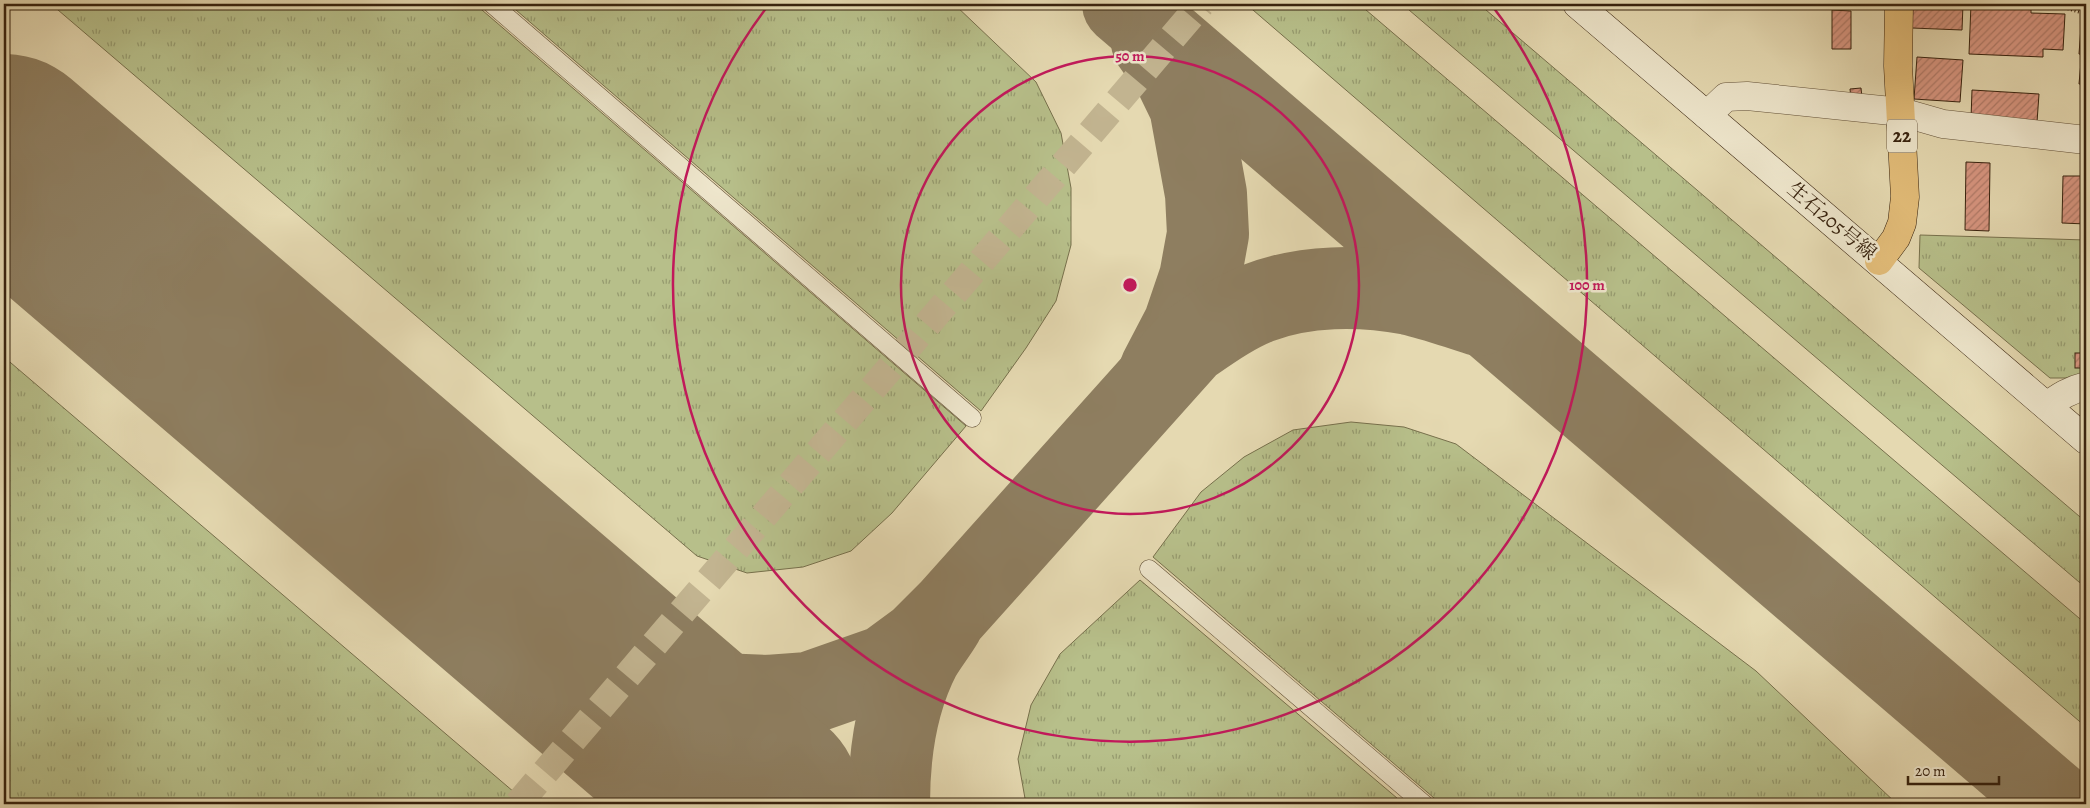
<svg xmlns="http://www.w3.org/2000/svg" width="2090" height="808" viewBox="0 0 2090 808" font-family="Alegreya,'Noto Serif JP',serif">
	<style>
		.grass { fill: url(#grass-tufts); stroke: #77704c }
		.lines { fill: none; stroke-linecap: round; stroke-linejoin: round }
		.taxiway { stroke: #8e7e60; stroke-width: 82 }
		.runway { stroke: #8e7e60; stroke-width: 206 }
		.building { fill: url(#building-hatch); stroke: #37220e }
		.street-tunnel { stroke: #c2b490; stroke-width: 28; stroke-dasharray: 28 14; stroke-linecap: butt }
		.lane-casing { stroke: #625037; stroke-width: 19 }
		.street-casing { stroke: #625037; stroke-width: 29 }
		.secondary-casing { stroke: #37220e; stroke-width: 29 }
		.primary-casing { stroke: #37220e; stroke-width: 29 }
		.path { stroke: #37220e; stroke-width: 3; stroke-dasharray: 1 2.5; stroke-linecap: butt }
		.lane { stroke: #eee6cc; stroke-width: 18 }
		.street { stroke: #eee6cc; stroke-width: 28 }
		.secondary { stroke: #eee6cc; stroke-width: 28 }
		.primary { stroke: #e2bc78; stroke-width: 28 }
		.ring { fill: none; stroke: #c2185b; stroke-width: 2.5 }
		.labels { text-anchor: middle; dominant-baseline: central; stroke-width: 5; stroke-linejoin: round; paint-order: stroke }
		.shield { fill: #eee6cc; stroke: #6e5d47; stroke-width: 1 }
		.shield-label { font-size: 19px; font-weight: bold; fill: #37220e }
		.street-label { font-size: 20px; fill: #37220e; stroke: #eee6cc }
		.centre { fill: #c2185b; stroke: #eee6cc; stroke-width: 2.5 }
		.ring-label { font-size: 15px; text-anchor: middle; font-weight: bold; fill: #c2185b; stroke: #eee6cc; stroke-width: 5; stroke-linejoin: round; paint-order: stroke }
	</style>
	<defs>
		<pattern id="grass-tufts" width="24" height="20" patternUnits="userSpaceOnUse" patternTransform="scale(1.25)"><rect width="24" height="20" fill="#b7bf8a"/><path d="M3 7l-1-3M5 7V3M7 7l1-3M15 17l-1-3M17 17v-4M19 17l1-3" fill="none" stroke="#969b6f"/></pattern>
		<pattern id="building-hatch" width="6" height="6" patternUnits="userSpaceOnUse" patternTransform="scale(1.25)"><rect width="6" height="6" fill="#d89681"/><path d="M-1 1l2-2M0 6l6-6M5 7l2-2" fill="none" stroke="#b07a68"/></pattern>
	</defs>
	<rect width="100%" height="100%" fill="#e5d9b1"/>
	<filter id="stains"><feTurbulence type="fractalNoise" baseFrequency=".004" numOctaves="4"/><feColorMatrix values="0 0 0 0 .2 0 0 0 0 .09 0 0 0 0 .02 0 0 0 .5 -.17"/></filter>
	<radialGradient id="worn" r=".72"><stop offset=".6" stop-color="#630" stop-opacity="0"/><stop offset="1" stop-color="#630" stop-opacity=".3"/></radialGradient>
	<g class="grass">
		<polygon points="51,4 475,4 966,426 892,513 851,551 803,567 747,573 697,556"/>
		<polygon points="509,4 954,4 1036,82 1061,133 1071,188 1071,245 1056,301 1026,348 981,411"/>
		<polygon points="1246,4 1359,4 2086,624 2086,727"/>
		<polygon points="1402,4 1479,4 2086,522 2086,588"/>
		<polygon points="1920,235 2086,240 2086,378 2050,378 1919,268"/>
		<polygon points="4,357 528,804 4,804"/>
		<polygon points="1351,422 1404,427 1456,444 1756,671 1897,804 1441,804 1153,557 1201,492 1244,457 1293,430"/>
		<polygon points="1140,580 1404,804 1026,804 1018,759 1031,705 1060,654"/>
	</g>
	<g class="lines">
		<g class="taxiway">
			<polyline points="1123,4 2057,804"/>
			<polyline points="1152,42 1174,73 1190,106 1206,194 1208,234 1200,278 1184,325 1160,371"/>
			<path d="M604,672L669,689L720,694L768,696L809,693L886,666L920,641L950,611L1189,344C1211,329 1233,313 1258,303C1305,285 1360,285 1409,294C1433,299 1456,308 1479,315"/>
			<path d="M889,804C889,753 896,702 920,656C927,644 936,633 943,621"/>
		</g>
		<polyline class="runway" points="4,157 759,804"/>
	</g>
	<g class="building">
		<polygon points="1913,4 1963,4 1962,30 1912,28"/>
		<polygon points="1971,4 2031,5 2031,13 2065,14 2063,50 2043,49 2043,57 1969,54"/>
		<polygon points="1832,10 1851,11 1851,49 1832,49"/>
		<polygon points="2081,27 2086,27 2086,55 2079,54"/>
		<polygon points="1917,57 1963,60 1960,102 1914,99"/>
		<polygon points="2081,62 2086,63 2086,84 2079,84"/>
		<polygon points="1861,88 1862,98 1851,99 1850,89"/>
		<polygon points="1972,90 2039,94 2037,122 1971,119"/>
		<polygon points="1966,162 1990,163 1989,231 1965,230"/>
		<polygon points="2063,176 2086,176 2086,224 2062,223"/>
		<rect x="2075" y="353" width="11" height="15"/>
	</g>
	<g class="lines">
		<polyline class="street-tunnel" points="518,804 1201,4"/>
		<g class="lane-casing">
			<g id="lane">
				<polyline points="492,4 972,418"/>
				<polyline points="1149,569 1424,804"/>
			</g>
		</g>
		<g class="street-casing">
			<g id="street">
				<polyline points="1707,115 1726,97 1747,96 1901,112 1943,124 2086,140"/>
				<path d="M2047,406C2060,396 2070,390 2086,386"/>
			</g>
		</g>
		<g class="secondary-casing">
			<polyline id="secondary" points="1577,4 2086,440"/>
		</g>
		<g class="primary-casing">
			<polyline id="primary" points="1879,261 1896,238 1902,223 1905,197 1898,66 1899,4"/>
		</g>
		<polyline class="path" points="2051,4 2086,14"/>
		<use href="#lane" class="lane"/>
		<use href="#street" class="street"/>
		<use href="#secondary" class="secondary"/>
		<use href="#primary" class="primary"/>
	</g>
	<g class="ring">
		<circle cx="1130" cy="285" r="229"/>
		<path d="M1493 7A457 457 0 1 1 767 7"/>
	</g>
	<g class="labels">
		<rect class="shield" x="1887" y="119.5" width="30" height="33" rx="4"/>
		<g class="shield-label">
			<text x="1902" y="136">22</text>
		</g>
		<g class="street-label">
			<text transform="translate(1832 221) rotate(40)">生石205号線</text>
		</g>
	</g>
	<circle cx="1130" cy="285" r="8" class="centre"/>
	<g class="ring-label">
		<text x="1130" y="61">50 m</text>
		<text x="1587" y="290">100 m</text>
	</g>
	<rect width="2090" height="808" fill="none" stroke="#e5d9b1" stroke-width="20"/>
	<rect x="5" y="5" width="2080" height="798" fill="none" stroke="#37220e" stroke-width="2.5"/>
	<rect x="10" y="10" width="2070" height="788" fill="none" stroke="#37220e"/>
	<path d="M1908 776v8h91v-8" fill="none" stroke="#37220e" stroke-width="2.5"/>
	<text x="1915" y="776" font-size="15" fill="#37220e" stroke="#eee6cc" stroke-width="4" paint-order="stroke">20 m</text>
	<rect width="100%" height="100%" filter="url(#stains)"/>
	<rect width="100%" height="100%" fill="url(#worn)"/>
</svg>
